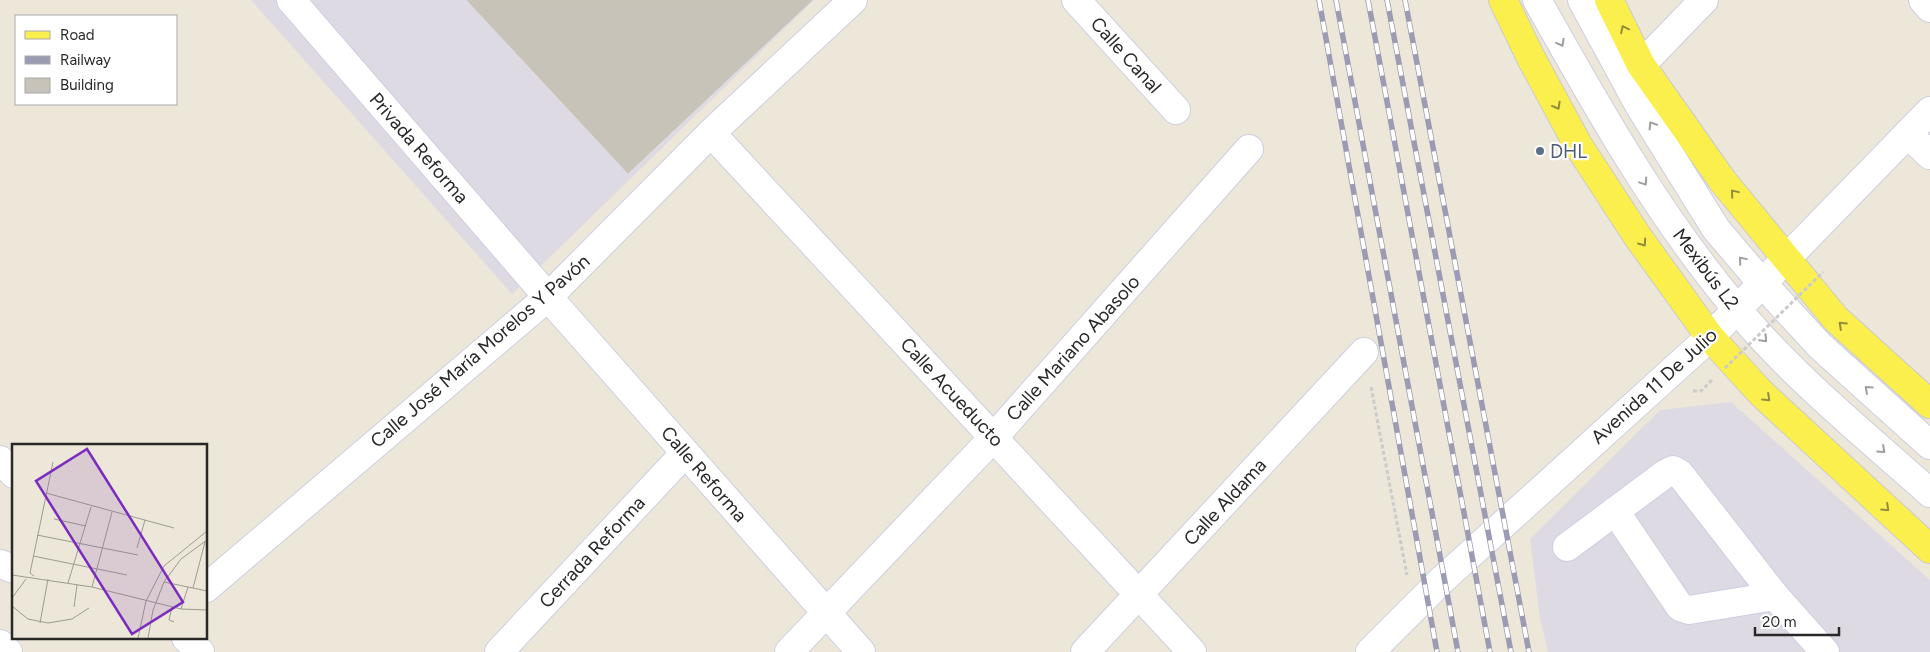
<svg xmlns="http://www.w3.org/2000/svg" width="1930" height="652" viewBox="0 0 1930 652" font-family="Figtree,sans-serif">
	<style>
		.industrial { fill: #dedae3 }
		.building { fill: #c7c3b8; stroke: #c7c3b2 }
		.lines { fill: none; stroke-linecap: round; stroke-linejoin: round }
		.minor-casing { stroke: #cdcee3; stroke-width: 30 }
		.major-casing { stroke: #cbcbcb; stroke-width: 30 }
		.path { stroke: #cbcbcb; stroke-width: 3; stroke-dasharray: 4 2.5; stroke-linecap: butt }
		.minor { stroke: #fff; stroke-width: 28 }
		.major { stroke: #fbef4e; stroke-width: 28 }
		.rail-casing { stroke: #9b9bb4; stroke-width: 5.5 }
		.rail { stroke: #fff; stroke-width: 4; stroke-dasharray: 11; stroke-linecap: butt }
		.path-bridge { stroke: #cbcbcb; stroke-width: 3; stroke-dasharray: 4 2.5; stroke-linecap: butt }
		.oneway { stroke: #928c3b }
		.oneway2 { stroke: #9e9e9e }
		.service-dot { fill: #5c6f8a; stroke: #fff; stroke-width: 2 }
		.labels { text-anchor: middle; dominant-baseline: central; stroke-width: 4.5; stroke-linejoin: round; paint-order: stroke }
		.street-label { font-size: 19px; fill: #282828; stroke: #fff }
		.service-label { font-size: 19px; fill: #4e5e75; stroke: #fff; text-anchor: start }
		.inset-road { fill: none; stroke: #9e9b92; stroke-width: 1 }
		.view { fill: #7b2cbf; fill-opacity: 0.15; stroke: #7b2cbf; stroke-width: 2.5 }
		.inset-edge { fill: none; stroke: #282828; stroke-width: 2.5 }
	</style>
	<rect width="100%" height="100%" fill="#ece7d8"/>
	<g class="industrial">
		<polygon points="251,0 814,0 512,294"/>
		<polygon points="1731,402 1930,580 1930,652 1548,652 1540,618 1530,539 1660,410"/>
	</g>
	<polygon class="building" points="467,0 812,0 628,173"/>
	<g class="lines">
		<g class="minor-casing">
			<g id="minor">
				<polyline points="291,0 548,297 861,652"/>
				<polyline points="1076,0 1176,110"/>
				<path d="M1537,0C1597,107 1657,214 1736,308C1793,377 1864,434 1930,493"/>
				<polyline points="1582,0 1639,105 1716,229 1761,282 1820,346 1930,445"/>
				<polyline points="1923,0 1930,8"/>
				<polyline points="1641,65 1704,0"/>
				<polyline points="711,133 1192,652"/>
				<polyline points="1908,134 1930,155"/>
				<polyline points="0,460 14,474"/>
				<polyline points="1615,511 1680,607 1689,610 1775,596"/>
				<polyline points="1567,547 1665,474 1673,470 1680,474 1775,596 1825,652"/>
				<polyline points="0,564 14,569"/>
				<polyline points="206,588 548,297 711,133 853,0"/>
				<polyline points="186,638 200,652"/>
				<polyline points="0,644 8,652"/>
				<polyline points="499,652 685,453"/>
				<polyline points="789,652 994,437 1249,149"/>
				<polyline points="1085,652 1364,352"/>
				<polyline points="1370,652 1444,578 1710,337 1930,111"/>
			</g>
		</g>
		<g class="major-casing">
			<g id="major">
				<polyline points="1503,0 1531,58 1578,145 1638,237 1710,337 1761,393 1930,549"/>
				<polyline points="1609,0 1641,65 1722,180 1836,319 1930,404"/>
			</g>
		</g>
		<g class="path">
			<polyline points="1371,387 1407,575"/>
			<polyline points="1693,391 1701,391 1712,380"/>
		</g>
		<use href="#minor" class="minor"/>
		<use href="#major" class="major"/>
		<g class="rail-casing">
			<g id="rail">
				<polyline points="1319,0 1437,652"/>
				<polyline points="1336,0 1458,652"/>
				<polyline points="1368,0 1490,652"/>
				<polyline points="1387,0 1511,652"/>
				<polyline points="1405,0 1529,652"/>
			</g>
		</g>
		<use href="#rail" class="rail"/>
		<polyline class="path-bridge" points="1725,368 1823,272"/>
	</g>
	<defs><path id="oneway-chevron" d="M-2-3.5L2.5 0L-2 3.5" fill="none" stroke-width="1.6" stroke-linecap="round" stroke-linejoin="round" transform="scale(1.25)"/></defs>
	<g class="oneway">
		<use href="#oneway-chevron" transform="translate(1624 29) rotate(-116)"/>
		<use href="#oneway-chevron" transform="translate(1557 106) rotate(61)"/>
		<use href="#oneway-chevron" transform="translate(1734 193) rotate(-130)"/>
		<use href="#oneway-chevron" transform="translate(1643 243) rotate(55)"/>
		<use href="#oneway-chevron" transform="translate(1842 325) rotate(-137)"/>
		<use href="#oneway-chevron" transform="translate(1767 398) rotate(43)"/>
		<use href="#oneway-chevron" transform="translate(1886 508) rotate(43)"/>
	</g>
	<g class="oneway2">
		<use href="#oneway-chevron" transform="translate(1561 43) rotate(61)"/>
		<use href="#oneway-chevron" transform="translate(1652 125) rotate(-122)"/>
		<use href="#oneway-chevron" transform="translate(1644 182) rotate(56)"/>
		<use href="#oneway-chevron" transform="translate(1742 260) rotate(-130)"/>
		<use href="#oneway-chevron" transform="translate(1764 339) rotate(47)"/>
		<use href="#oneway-chevron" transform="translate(1868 389) rotate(-138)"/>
		<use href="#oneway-chevron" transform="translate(1882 450) rotate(42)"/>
	</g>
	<circle class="service-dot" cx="1540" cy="151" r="5"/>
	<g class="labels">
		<g class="street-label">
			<text transform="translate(1126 55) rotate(48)">Calle Canal</text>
			<text transform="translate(419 148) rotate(49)">Privada Reforma</text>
			<text transform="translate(1706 269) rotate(53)">Mexibús L2</text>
			<text transform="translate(1073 348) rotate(-48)">Calle Mariano Abasolo</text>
			<text transform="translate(480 351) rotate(-41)">Calle José María Morelos Y Pavón</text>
			<text transform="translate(1654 386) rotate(-42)">Avenida 11 De Julio</text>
			<text transform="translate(952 392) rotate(47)">Calle Acueducto</text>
			<text transform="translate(704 474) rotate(49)">Calle Reforma</text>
			<text transform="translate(1225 502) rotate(-47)">Calle Aldama</text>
			<text transform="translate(592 552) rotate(-47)">Cerrada Reforma</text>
		</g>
		<g class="service-label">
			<text x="1550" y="151">DHL</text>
		</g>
	</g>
	<g transform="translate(12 444)">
		<rect width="195" height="195" fill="#ece7d8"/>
		<path class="inset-road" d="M34,49L162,84M42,75L74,82M25,91L126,111M125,104L133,76M21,112L115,131M0,131L80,143L169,165L195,166M22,132L18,129L41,18M152,138L195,147M56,139L79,63M80,143L100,68M181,144L193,98M0,154L14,135M0,162L16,175L36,179L60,175L77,164M62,163L65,141M160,163L157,176L162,178M169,165L176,143M28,179L36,135M126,194L134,157L152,122L195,87M136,194L141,166L152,138L169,115L195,96"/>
		<path class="view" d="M75,5L171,158L120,190L24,37Z"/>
		<rect width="195" height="195" class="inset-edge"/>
	</g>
	<rect x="15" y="15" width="162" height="90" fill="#ffffff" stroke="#a9a9a9"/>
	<rect x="25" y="31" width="25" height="8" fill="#fbef4e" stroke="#a9a9a9"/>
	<text x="60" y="40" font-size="15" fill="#282828">Road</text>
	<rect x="25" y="56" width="25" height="8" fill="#9b9bb4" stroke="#a9a9a9"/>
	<text x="60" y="65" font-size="15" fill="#282828">Railway</text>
	<rect x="25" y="78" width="25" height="15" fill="#c7c3b8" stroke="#a9a9a9"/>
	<text x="60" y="90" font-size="15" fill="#282828">Building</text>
	<path d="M1755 627v8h84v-8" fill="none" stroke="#282828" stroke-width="2.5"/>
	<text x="1762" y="627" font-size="15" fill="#282828" stroke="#ffffff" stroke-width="4" paint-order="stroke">20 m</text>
</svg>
